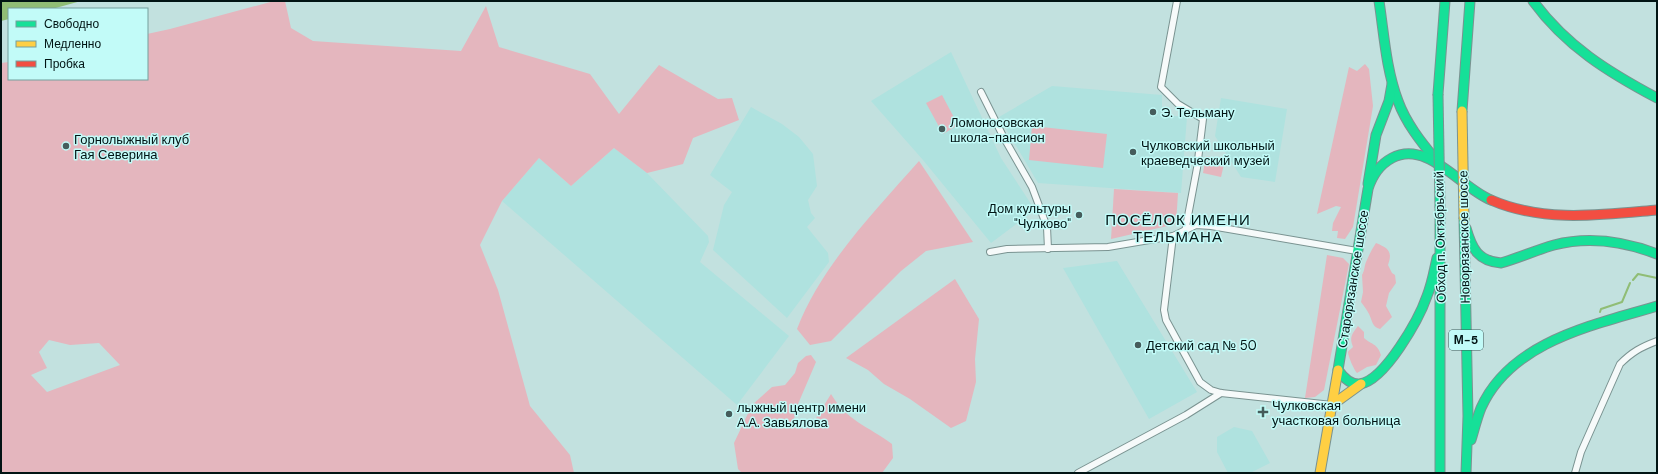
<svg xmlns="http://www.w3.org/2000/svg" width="1658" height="474" viewBox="0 0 1658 474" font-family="'DM Sans',sans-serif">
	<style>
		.built { fill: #afe2df }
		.green { fill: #e4b6be; fill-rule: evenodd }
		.water { fill: #90bd75 }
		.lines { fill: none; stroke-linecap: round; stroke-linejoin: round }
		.stream { stroke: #90bd75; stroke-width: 2 }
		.street-casing { stroke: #7a9391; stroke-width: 8 }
		.fast-casing { stroke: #7a9391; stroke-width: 11 }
		.slow-casing { stroke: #7a9391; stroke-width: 11 }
		.jam-casing { stroke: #7a9391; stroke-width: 11 }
		.street { stroke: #f6fafa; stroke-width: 6 }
		.fast { stroke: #16e098; stroke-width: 9 }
		.slow { stroke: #ffcf43; stroke-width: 9 }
		.jam { stroke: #f24e42; stroke-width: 9 }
		.fast-bridge-casing { stroke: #7a9391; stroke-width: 11; stroke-linecap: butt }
		.slow-bridge-casing { stroke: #7a9391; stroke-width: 11; stroke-linecap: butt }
		.fast-bridge { stroke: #16e098; stroke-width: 9 }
		.slow-bridge { stroke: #ffcf43; stroke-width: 9 }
		.poi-dot { fill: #455c5b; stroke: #c2fbf8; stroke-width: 1.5 }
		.labels { text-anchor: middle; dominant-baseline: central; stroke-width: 3; stroke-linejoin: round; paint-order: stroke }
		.shield { fill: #c2fbf8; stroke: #3b5958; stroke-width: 1 }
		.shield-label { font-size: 12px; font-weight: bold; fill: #011414 }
		.poi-label { font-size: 13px; fill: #011414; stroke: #c2fbf8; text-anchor: start }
		.street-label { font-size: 13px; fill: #011414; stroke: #c2fbf8 }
		.quarter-label { font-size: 15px; letter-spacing: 1px; fill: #011414; stroke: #c2fbf8 }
	</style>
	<rect width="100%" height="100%" fill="#c2e1df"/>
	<g class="built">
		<polygon points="951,52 1001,158 1035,210 991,243 923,160 871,101"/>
		<polygon points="1052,86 1162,95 1162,115 1187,117 1181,193 1038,183 999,117"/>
		<polygon points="1221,98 1287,109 1275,182 1241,177 1215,136"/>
		<polygon points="751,107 782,124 799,137 813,154 817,186 808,200 811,213 815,218 807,227 828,253 829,262 787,318 713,250 724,205 732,192 710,175"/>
		<polygon points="614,148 647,173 708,236 709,242 700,262 789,336 737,405 502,201 539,158 571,186"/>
		<polygon points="1117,261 1197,392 1149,419 1063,268"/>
		<polygon points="1234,427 1252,431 1270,463 1250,473 1228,473 1217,452 1217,437"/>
	</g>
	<g class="green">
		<path d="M274,1H285L291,28L313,41L461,51L486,6L499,47L590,74L619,114L659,65L718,99L732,98L739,120L693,138L683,164L647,173L614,148L571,186L539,158L502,201L480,245L498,290L530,406L570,455L574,473H1V63L9,62V79H147V34L170,29ZM49,340L70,345L99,343L120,365L47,392L31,375L47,368L39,352Z"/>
		<polygon points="1365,64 1369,69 1373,106 1353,227 1345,239 1337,238 1338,231 1332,231 1333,223 1341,207 1336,206 1317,214 1349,67 1357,71"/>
		<polygon points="942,95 958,125 943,134 926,103"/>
		<polygon points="1032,126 1107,134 1103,168 1029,160"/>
		<polygon points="1206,156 1225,160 1221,177 1203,173"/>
		<path d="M919,161L973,242L926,251L901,271L831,341L810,345L797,329C821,266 875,211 919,161Z"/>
		<polygon points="1114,189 1178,193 1176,224 1111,239"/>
		<path d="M1376,243C1388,248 1393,251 1388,265L1392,273L1395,275L1396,283L1389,293L1386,306L1392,317L1380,329C1372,327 1372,320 1369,314C1367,310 1364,306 1361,302L1363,292L1362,275C1365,270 1364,267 1366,262C1369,255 1372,249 1376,243Z"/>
		<polygon points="1327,255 1343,258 1349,264 1324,390 1315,397 1305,398"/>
		<polygon points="955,279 979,319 975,359 976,382 966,421 951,428 910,399 884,384 868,370 846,358"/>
		<path d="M1358,326L1364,332V338C1372,345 1377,343 1381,355L1376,365L1367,367L1357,373C1354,370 1348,356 1348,352C1349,350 1352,348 1353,347C1349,337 1352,334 1358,326Z"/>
		<path d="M811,355L816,362L798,404L794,419L803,429L815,420L831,394C847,421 868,426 892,444L893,458L882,473H742L738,469L734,443L752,405L772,387L785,385L795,373L798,363L806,356Z"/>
	</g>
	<polygon class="water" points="1,1 81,1 52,9 9,9 9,19 1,21"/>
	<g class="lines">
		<g class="stream">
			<polyline points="1633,280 1638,274 1657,278"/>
			<polyline points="1600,312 1601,309 1622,302 1630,283"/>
		</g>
		<g class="street-casing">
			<g id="street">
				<polyline points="1177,1 1161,87 1178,104 1203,119 1197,168 1185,232"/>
				<polyline points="981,92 1004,138 1032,187 1047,227 1048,249"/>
				<polyline points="1173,236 1164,310 1166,320 1200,382 1211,390 1221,393 1332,405"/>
				<polyline points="990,252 1007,249 1108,247 1173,236 1196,225 1211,226 1357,251"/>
				<polyline points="1078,473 1186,415 1221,393"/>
				<path d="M1575,473L1581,452L1620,364C1632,352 1641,347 1657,341"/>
			</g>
		</g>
		<g class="fast-casing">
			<g id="fast">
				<path d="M1379,1C1384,34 1386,69 1398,101C1406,123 1421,142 1436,160"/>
				<path d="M1533,1C1566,46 1608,72 1657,98"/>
				<polyline points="1438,94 1445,1"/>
				<polyline points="1462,111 1470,1"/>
				<polyline points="1368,184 1376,135 1389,101 1392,84"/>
				<polyline points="1440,208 1440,473"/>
				<polyline points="1464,219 1468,416 1466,473"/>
				<path d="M1466,228C1472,249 1478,261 1501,263C1519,258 1536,250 1554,245C1589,236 1623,241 1657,254"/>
				<path d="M1437,258C1434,271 1432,284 1427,296C1419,319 1385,380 1360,384C1350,385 1343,377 1338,370L1368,189C1372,176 1379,165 1392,158C1427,139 1461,188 1491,200"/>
				<path d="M1471,440C1474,430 1477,418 1481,408C1511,341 1594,325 1657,306"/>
			</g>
		</g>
		<g class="slow-casing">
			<g id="slow">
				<polyline points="1332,405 1361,384"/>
				<polyline points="1320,473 1338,370"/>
			</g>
		</g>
		<g class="jam-casing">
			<path id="jam" d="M1491,200C1544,223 1601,215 1657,210"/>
		</g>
		<use href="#street" class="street"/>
		<use href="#fast" class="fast"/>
		<use href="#slow" class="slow"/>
		<use href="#jam" class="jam"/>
		<g class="fast-bridge-casing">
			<polyline id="fast-bridge" points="1438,94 1440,208"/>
		</g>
		<g class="slow-bridge-casing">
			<polyline id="slow-bridge" points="1462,111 1464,219"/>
		</g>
		<use href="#fast-bridge" class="fast-bridge"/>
		<use href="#slow-bridge" class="slow-bridge"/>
	</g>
	<g class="poi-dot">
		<circle cx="1153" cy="112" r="4"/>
		<circle cx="942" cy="129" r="4"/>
		<circle cx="66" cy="146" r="4"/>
		<circle cx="1133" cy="152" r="4"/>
		<circle cx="1079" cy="215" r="4"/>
		<circle cx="1138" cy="345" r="4"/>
		<path d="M1261 406h4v4h4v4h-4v4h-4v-4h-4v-4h4z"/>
		<circle cx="729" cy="414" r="4"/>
	</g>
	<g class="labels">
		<rect class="shield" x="1449" y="330" width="34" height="20" rx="3"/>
		<g class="shield-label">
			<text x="1466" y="340">М-5</text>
		</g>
		<g class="poi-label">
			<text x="1161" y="112">Э. Тельману</text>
			<text x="950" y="122">Ломоносовская<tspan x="950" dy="15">школа-пансион</tspan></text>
			<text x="74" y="139">Горнолыжный клуб<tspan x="74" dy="15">Гая Северина</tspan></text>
			<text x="1141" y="145">Чулковский школьный<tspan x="1141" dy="15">краеведческий музей</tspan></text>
			<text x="1071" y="208" text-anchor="end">Дом культуры<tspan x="1071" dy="15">"Чулково"</tspan></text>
			<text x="1146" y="345">Детский сад № 50</text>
			<text x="1272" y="405">Чулковская<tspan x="1272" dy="15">участковая больница</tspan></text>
			<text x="737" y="407">лыжный центр имени<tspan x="737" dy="15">А.А. Завьялова</tspan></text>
		</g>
		<g class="street-label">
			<text transform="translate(1440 237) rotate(-91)">Обход п. Октябрьский</text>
			<text transform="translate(1464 237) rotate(-91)">Новорязанское шоссе</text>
			<text transform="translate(1353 279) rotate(-81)">Старорязанское шоссе</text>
		</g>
		<g class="quarter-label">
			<text x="1178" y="220">ПОСЁЛОК ИМЕНИ<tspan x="1178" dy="17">ТЕЛЬМАНА</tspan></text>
		</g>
	</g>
	<rect width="1658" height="474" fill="none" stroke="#011414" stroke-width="4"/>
	<rect x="8" y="8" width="140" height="72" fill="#c2fbf8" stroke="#759f9d"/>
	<rect x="16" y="21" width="20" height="6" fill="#16e098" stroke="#759f9d"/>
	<text x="44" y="28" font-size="12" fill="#011414">Свободно</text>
	<rect x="16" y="41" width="20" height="6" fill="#ffcf43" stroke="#759f9d"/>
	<text x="44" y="48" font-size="12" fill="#011414">Медленно</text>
	<rect x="16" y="61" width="20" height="6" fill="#f24e42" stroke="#759f9d"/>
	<text x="44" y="68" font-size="12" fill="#011414">Пробка</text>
</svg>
